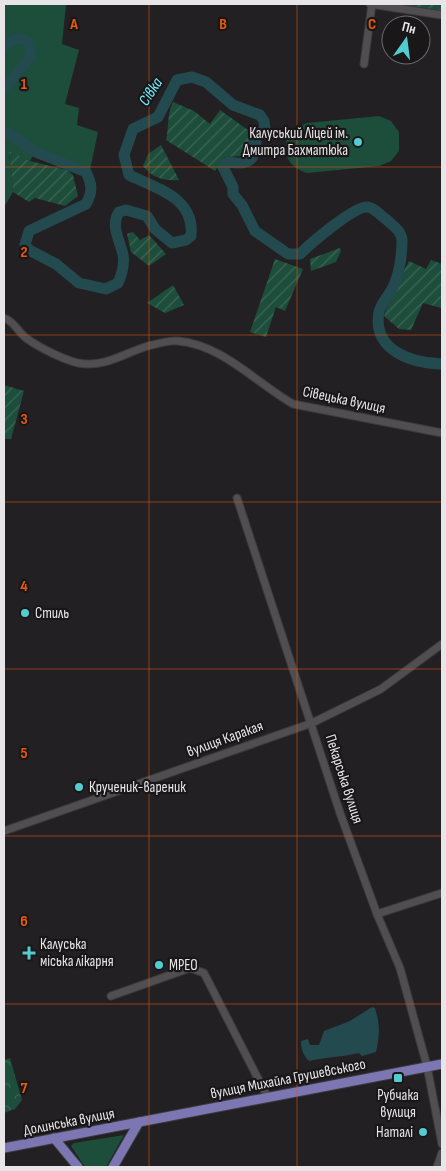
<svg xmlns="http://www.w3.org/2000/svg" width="446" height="1171" viewBox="0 0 446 1171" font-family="'Sofia Sans Condensed',sans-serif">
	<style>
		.green { fill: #1d4d3b }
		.forest { fill: url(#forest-crowns) }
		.garden { fill: url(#garden-furrows) }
		.water { fill: #234a4e }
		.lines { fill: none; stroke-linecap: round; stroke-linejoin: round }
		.river { stroke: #234a4e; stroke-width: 11 }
		.minor-casing { stroke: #3c3a3c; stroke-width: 9 }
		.major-casing { stroke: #3c3a3c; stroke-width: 11 }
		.minor { stroke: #514e51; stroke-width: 7 }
		.major { stroke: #7c77b3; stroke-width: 9 }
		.grid { fill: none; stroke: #e8590c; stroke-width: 1; stroke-opacity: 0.55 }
		.poi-dot { fill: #52ccd0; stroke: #1a1719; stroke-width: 2 }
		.labels { text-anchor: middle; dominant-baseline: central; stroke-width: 4.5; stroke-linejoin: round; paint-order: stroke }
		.poi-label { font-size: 15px; fill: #e7e5e7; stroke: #1a1719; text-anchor: start }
		.street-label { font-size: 15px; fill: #e7e5e7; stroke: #1a1719 }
		.water-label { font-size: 16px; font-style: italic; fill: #70effc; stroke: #1a1719 }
		.grid-label { font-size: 16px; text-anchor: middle; font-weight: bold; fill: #e8590c; stroke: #1a1719; stroke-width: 4.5; stroke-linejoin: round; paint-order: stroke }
	</style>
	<defs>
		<pattern id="forest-crowns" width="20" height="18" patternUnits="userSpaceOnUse" patternTransform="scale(1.25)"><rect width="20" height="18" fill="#1d4d3b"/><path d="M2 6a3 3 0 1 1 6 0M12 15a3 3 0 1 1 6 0" fill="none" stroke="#3e6657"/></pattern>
		<pattern id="garden-furrows" width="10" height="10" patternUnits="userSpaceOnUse" patternTransform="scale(1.25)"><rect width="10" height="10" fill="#1d4d3b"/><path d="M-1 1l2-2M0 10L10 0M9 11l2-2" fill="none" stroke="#3e6657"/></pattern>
	</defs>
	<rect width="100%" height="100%" fill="#232023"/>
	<g class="green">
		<polygon points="4,4 66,5 62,44 79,50 65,104 79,108 77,125 98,132 90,170 36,149 4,128 4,95 34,59 32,40 13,36 4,41"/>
		<polygon points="14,43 24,45 28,55 4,83 4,46"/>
		<path d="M379,116L391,121L399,132V151L391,161L379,166L307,173C290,168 282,155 287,138L295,128L307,123Z"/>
		<polygon points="4,134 33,155 30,161 9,152 13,192 4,207"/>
		<polygon points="124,1135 106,1167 85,1167 71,1146 74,1143"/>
	</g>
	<polygon class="forest" points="10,1058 22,1100 15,1109 4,1113 4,1060"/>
	<g class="garden">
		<polygon points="386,4 442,4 442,13"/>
		<path d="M173,102L194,111L210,124L220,110L255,135L253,147L244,156L225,157L215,171L166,140C169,127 167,114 173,102Z"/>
		<path d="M161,145L179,180C163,181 153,178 143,166L148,154Z"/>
		<polygon points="9,151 30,161 67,170 73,175 78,196 65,206 35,198 29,202 13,192"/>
		<polygon points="133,232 140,240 149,235 166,254 149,266 131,252 127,234"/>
		<polygon points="340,248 341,251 336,262 311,271 310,259"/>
		<polygon points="275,259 303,269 285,311 276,307 266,337 250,332"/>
		<polygon points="431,260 442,264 441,308 423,303 411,330 399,329 384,316 389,301 409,261 426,269"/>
		<polygon points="173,285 184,305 165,313 147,303"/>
		<polygon points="4,385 24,391 11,439 4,439"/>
	</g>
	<path class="water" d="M372,1007L375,1008C380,1024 380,1035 376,1052L362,1056L359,1053C342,1057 326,1057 309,1061C303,1055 301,1049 301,1041L308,1039L310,1045H319L324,1031L350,1021Z"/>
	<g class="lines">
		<g class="river">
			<path d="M4,46C13,40 17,36 28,42L31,56L4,89"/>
			<path d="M4,131L22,142L33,151L86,172C92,184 93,192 86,204L29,231L25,245L29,250L56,264L79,283L106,289L118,283C122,274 125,265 123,255C120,240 110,226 119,212L126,210L147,216L155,229L172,243L186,240L191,236C195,198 158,189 129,175L124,155L133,129L158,117L177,80L192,77L206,82L233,105L260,115L264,121L265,128L256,138C256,160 250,166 228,162L223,167L233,187V194L242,205L255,231L288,254H300C310,244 355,205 368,207C375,208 381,216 387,220C393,226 402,231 402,241C402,256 399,276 392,289C388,297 381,303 379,312C372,351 412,363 442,364"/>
		</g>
		<g class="minor-casing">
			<g id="minor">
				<polyline points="370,4 442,15"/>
				<polyline points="364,64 372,4"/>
				<path d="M4,318C14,321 18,332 26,338C40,348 62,359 78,363C105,368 124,353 148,346C156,344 169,340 178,341C223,345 256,383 293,404L442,433"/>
				<polyline points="237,498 340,813 377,914 400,968 427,1066 442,1144"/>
				<polyline points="4,831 312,723 381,689 442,644"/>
				<polyline points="377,914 442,893"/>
				<polyline points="111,996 190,968 204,973 268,1098"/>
				<polyline points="437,1167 442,1153"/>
			</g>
		</g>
		<g class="major-casing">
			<g id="major">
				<polyline points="54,1138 78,1167"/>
				<polyline points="4,1148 442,1064"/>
				<polyline points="113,1167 139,1122"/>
			</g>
		</g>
		<use href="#minor" class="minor"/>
		<use href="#major" class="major"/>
	</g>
	<path class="grid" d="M149,4V1167M297,4V1167M4,167H442M4,335H442M4,502H442M4,669H442M4,836H442M4,1004H442"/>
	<g class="poi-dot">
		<circle cx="358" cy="142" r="5"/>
		<circle cx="25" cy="613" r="5"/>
		<circle cx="79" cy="787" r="5"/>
		<path d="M26.5 945.5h5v5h5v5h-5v5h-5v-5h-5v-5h5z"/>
		<circle cx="159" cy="965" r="5"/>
		<rect x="393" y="1073" width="10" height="10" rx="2.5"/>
		<circle cx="423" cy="1132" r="5"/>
	</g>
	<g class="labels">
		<g class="poi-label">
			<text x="348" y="133" text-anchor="end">Калуський Ліцей ім.<tspan x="348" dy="17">Дмитра Бахматюка</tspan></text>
			<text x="35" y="613">Стиль</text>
			<text x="89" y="787">Крученик-вареник</text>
			<text x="40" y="944">Калуська<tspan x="40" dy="17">міська лікарня</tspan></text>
			<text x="169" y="965">МРЕО</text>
			<text x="398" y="1095" text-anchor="middle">Рубчака<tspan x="398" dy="17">вулиця</tspan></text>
			<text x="413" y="1132" text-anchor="end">Наталі</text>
		</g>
		<g class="street-label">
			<text transform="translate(344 400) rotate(12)">Сівецька вулиця</text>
			<text transform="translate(225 739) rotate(-20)">вулиця Каракая</text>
			<text transform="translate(344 779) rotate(72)">Пекарська вулиця</text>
			<text transform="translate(288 1079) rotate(-11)">вулиця Михайла Грушевського</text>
			<text transform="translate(69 1122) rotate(-11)">Долинська вулиця</text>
		</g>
		<g class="water-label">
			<text transform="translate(151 92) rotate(-57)">Сівка</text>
		</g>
	</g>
	<g class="grid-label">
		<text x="74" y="29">A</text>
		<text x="223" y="29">B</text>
		<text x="372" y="29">C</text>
		<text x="24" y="89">1</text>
		<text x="24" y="257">2</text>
		<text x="24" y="424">3</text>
		<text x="24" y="591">4</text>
		<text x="24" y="758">5</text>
		<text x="24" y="926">6</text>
		<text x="24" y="1093">7</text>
	</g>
	<rect width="446" height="1171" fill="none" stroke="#e7e5e7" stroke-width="10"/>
	<g transform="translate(406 40) rotate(14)"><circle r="24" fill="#1a1719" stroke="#6c696b"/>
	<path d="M0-4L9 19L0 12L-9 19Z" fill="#52ccd0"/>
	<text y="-8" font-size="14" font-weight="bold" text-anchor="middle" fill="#e7e5e7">Пн</text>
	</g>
</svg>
